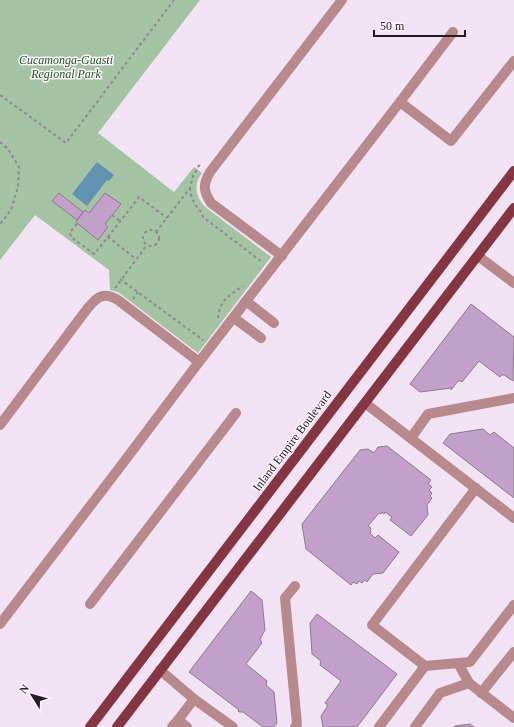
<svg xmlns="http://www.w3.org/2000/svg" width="514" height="727" viewBox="0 0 514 727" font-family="Georgia,serif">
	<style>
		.green { fill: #a3c3a3 }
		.water { fill: #6292b1 }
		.building { fill: #c3a0c9; stroke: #897b8b }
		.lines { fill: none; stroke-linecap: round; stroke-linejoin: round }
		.path { stroke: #918792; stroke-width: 2; stroke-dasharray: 3 3; stroke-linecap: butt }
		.minor { stroke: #b8898c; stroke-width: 10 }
		.major { stroke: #863642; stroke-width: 10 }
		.labels { text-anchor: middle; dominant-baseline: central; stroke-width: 3; stroke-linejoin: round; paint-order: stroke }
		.park-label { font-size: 12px; font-style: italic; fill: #215825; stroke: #fcf3fd }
		.street-label { font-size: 12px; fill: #241e24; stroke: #fcf3fd }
	</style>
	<rect width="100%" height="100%" fill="#f2e3f4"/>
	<path class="green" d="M0,0H200L98,133L174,192L194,167L202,173C193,184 196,196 204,206L271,257L198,353L118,292L110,290L109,270L35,215L0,260Z"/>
	<polygon class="water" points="97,162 114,175 109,181 107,180 87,206 72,194"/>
	<g class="building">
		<polygon points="59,193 83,212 77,220 52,201"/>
		<polygon points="105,193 121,204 105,224 108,227 98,240 76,222 85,210 89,213"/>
		<polygon points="471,304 514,337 513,381 504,375 501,375 500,377 479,361 462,382 461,381 458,381 451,390 451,388 420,392 410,384"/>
		<polygon points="483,429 490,435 494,432 514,448 514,498 443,443 450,434"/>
		<polygon points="387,446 431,480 428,484 432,487 429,490 432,493 430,496 432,498 427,505 428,515 411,536 390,520 392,517 385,512 384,514 382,512 381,514 379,513 368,526 371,528 370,530 371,531 370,533 375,538 378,535 399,552 383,573 373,574 367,582 365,580 362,583 359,581 357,584 353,582 351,585 306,549 302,524 360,450 368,449 374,453 378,447"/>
		<polygon points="251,591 262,600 265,630 260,639 262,643 246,664 267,681 266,685 274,692 277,723 274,727 263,727 243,712 239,712 238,711 239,710 189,672"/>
		<polygon points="317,614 397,674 357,727 323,727 321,716 327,707 327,704 325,703 341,681 320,665 321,661 312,654 310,623"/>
		<polygon points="470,724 474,727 454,727 455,726"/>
	</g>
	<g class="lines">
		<g class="path">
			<polyline points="0,95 66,143 174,0"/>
			<polyline points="0,142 8,149 19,167 18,187 11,210 0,224"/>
			<path d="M190,188C190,193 192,199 195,204C198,209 202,211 203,217L262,262"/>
			<polyline points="112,215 120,221"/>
			<polyline points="77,224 70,232 71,237 94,254 108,237 136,259"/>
			<circle cx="151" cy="238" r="8"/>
			<polyline points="156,232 190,188 193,176 200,164"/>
			<polyline points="108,237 139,197 167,218"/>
			<polyline points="120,279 203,340"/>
			<polyline points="115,288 147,245"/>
			<polyline points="133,299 138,292"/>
			<path d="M218,318C220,299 229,296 243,286"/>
		</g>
		<g class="minor">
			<polyline points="400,102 453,32"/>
			<path d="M282,256L211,203C203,191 203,184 210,172L342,0"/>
			<polyline points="478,256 514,283"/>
			<polyline points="246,301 274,323"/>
			<polyline points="234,318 261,338"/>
			<polyline points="365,403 514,518"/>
			<path d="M0,425L87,309C97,297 103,291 118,300L199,362"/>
			<polyline points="411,438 428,414 514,398"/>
			<polyline points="476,488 372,625 425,666 470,662 514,605"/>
			<polyline points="295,586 285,598 297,724 295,727"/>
			<polyline points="90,604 236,413"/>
			<polyline points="0,624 120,467 199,362 400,102 451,141 514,61"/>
			<polyline points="458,663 469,683"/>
			<polyline points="160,670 194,699 233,727"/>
			<polyline points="481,693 514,652"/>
			<polyline points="178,720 194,699"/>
			<polyline points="172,727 178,720 187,727"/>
			<polyline points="379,727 425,666"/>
			<polyline points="415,727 440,693 469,683 514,718"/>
		</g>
		<g class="major">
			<polyline points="90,727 514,171"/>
			<polyline points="117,727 514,208"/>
		</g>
	</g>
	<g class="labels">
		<g class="park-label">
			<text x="66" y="60">Cucamonga-Guasti<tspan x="66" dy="14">Regional Park</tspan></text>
		</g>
		<g class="street-label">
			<text transform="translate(292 441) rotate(-53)">Inland Empire Boulevard</text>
		</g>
	</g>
	<g transform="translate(32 695) rotate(307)" stroke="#fcf3fd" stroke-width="3" paint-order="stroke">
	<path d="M0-3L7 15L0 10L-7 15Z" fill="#241e24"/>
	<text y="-6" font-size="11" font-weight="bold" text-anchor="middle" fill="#241e24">N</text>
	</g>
	<path d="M374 30v6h91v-6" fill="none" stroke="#241e24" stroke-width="2"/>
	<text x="380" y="30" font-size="12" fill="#241e24" stroke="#fcf3fd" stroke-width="3" paint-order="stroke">50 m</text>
</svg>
